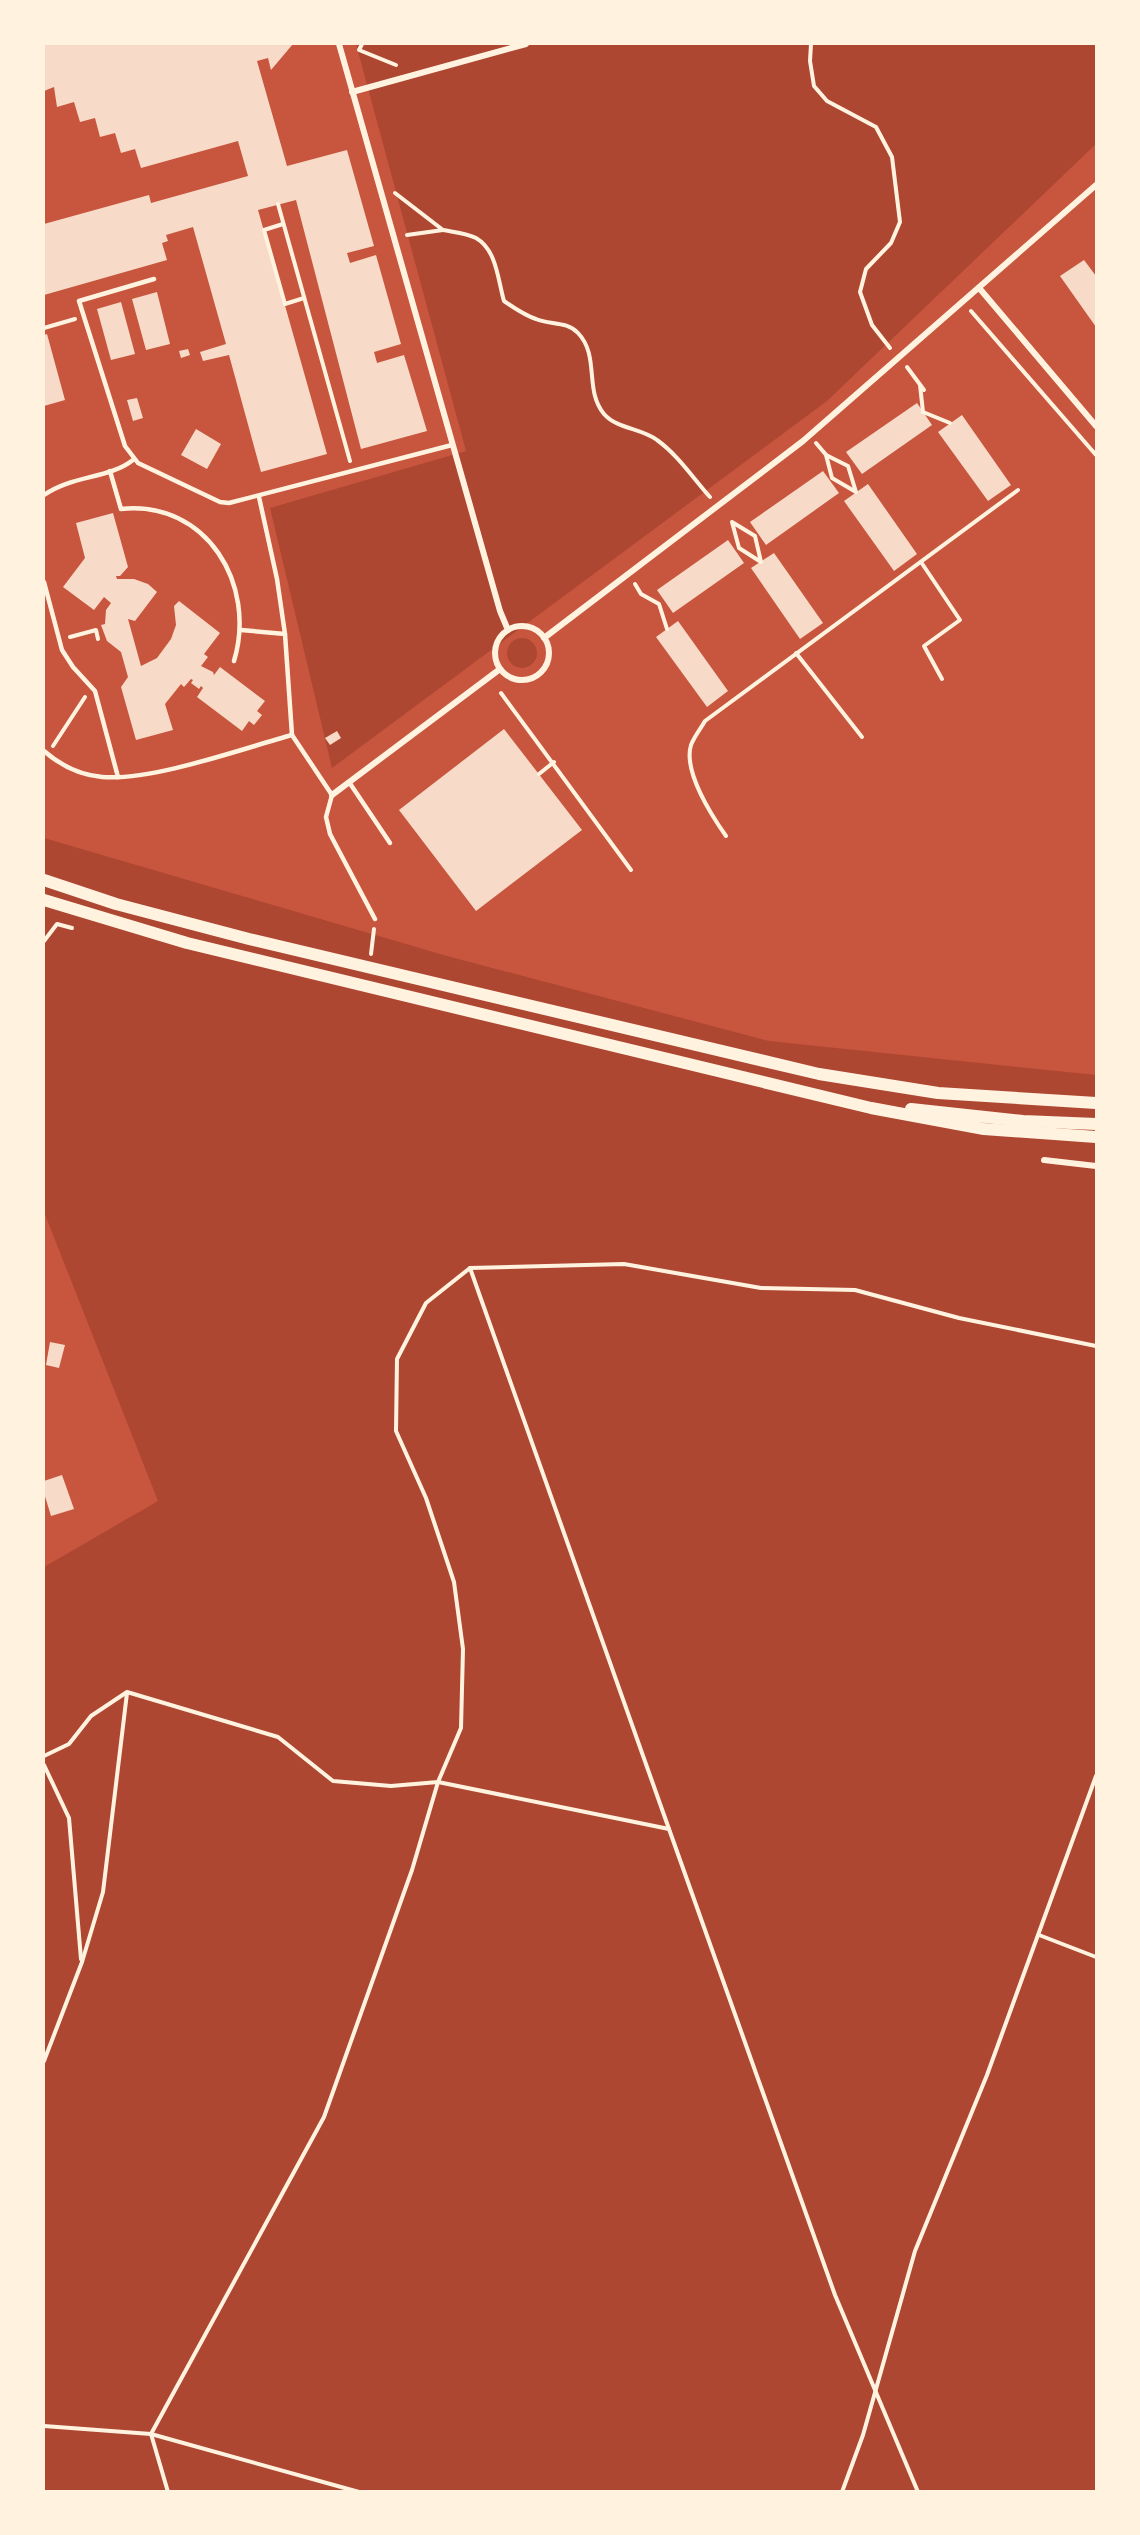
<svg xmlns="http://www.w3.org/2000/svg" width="1140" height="2535" viewBox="0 0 1140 2535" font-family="Montserrat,sans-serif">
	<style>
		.green { fill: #ae4732 }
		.building { fill: #f7dbc8 }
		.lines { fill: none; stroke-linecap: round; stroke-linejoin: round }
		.path { stroke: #fff3e0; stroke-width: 4 }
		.service { stroke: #fff3e0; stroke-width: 4.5 }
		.minor { stroke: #fff3e0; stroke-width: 6 }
		.secondary { stroke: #fff3e0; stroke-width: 12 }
	</style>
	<rect width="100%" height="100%" fill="#c8553d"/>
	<g class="green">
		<polygon points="356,44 1096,44 1096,144 827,401 332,768 270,508 466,451"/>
		<circle cx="522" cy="653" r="15"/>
		<polygon points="44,838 447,956 769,1041 1096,1075 1096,2491 44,2491 44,1567 158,1501 44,1212"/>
	</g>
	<g class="building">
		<polygon points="44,44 293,44 271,70 268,58 257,61 287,166 347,150 374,246 347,253 350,263 376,255 401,344 374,352 377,363 404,355 427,431 361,449 296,200 258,210 327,454 261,472 229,355 203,361 200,352 226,344 193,227 166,235 168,241 162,243 167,260 44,295 44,224 149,195 151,203 248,176 238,141 141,168 135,149 121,153 115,133 100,137 95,118 80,122 74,102 57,107 54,87 44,91"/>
		<polygon points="1084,260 1096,276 1096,327 1060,276"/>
		<polygon points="157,292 170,344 146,350 132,299"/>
		<polygon points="121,302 135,354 111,360 97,309"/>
		<polygon points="47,334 65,400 44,406 44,335"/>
		<polygon points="188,349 190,355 181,358 179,351"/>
		<polygon points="137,398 143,418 133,421 127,400"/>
		<polygon points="917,403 932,425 862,474 846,452"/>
		<polygon points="962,415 1011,485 988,501 938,432"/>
		<polygon points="196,429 221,444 207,469 181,455"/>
		<polygon points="823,471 839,493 766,545 750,522"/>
		<polygon points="868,484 917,554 894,571 844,501"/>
		<polygon points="113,513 128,567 120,576 116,576 117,579 134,579 148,584 157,592 135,621 128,619 141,666 157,658 171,639 176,625 174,606 179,601 220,633 204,654 208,657 201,666 213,672 214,675 220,667 265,701 257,711 262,715 254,725 249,721 242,731 197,697 203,688 201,686 199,689 191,683 193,680 191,679 184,687 181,684 165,704 173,730 136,740 121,687 128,677 121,652 107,641 101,625 105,624 106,610 111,603 104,597 94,610 63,587 85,558 76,523"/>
		<polygon points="728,540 744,563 673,613 657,590"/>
		<polygon points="774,553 823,623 800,639 751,568"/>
		<polygon points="678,621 728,691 707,707 656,637"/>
		<polygon points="504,729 582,830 476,911 399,810"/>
		<polygon points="337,731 341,738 330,745 325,738"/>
		<polygon points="50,1342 65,1345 59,1368 46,1365"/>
		<polygon points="62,1475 74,1509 51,1516 44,1493 44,1481"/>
	</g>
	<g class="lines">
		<g class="path">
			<polyline points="362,44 359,50 396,65"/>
			<polyline points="811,44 810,61 814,86 827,101 876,127 892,157 900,222 891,243 866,269 860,292 872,325 890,348"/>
			<polyline points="395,193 443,230 407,235"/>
			<polyline points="278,204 350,461"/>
			<polyline points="283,224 264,230 285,304 304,298"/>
			<path d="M443,230C453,232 467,233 476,238C497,250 498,281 504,301C514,308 524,315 536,319C550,325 567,321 578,333C600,356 584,390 604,414C617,429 641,428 657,440C678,455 693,478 710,497"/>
			<polyline points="971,311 1096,455"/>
			<polyline points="44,328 75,319"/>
			<polyline points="907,367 924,390"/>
			<polyline points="920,385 923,412 950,423"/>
			<polyline points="816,443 827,456"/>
			<polygon points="826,455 848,466 856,492 832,478"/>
			<polygon points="732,522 755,536 761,562 739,548"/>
			<polyline points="921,562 960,620 924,646 942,679"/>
			<polyline points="635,584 641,594 659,604 667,629"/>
			<polyline points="70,637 96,630 98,639"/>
			<polyline points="796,653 862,737"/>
			<polyline points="501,693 631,870"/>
			<polyline points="53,746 85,697"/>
			<polyline points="539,774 554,762"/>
			<path d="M726,836C712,816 683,771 691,745C694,737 701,728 705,721L1018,490"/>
			<polyline points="44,941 57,924 72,928"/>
			<polyline points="371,954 374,929"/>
			<polyline points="470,1268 669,1829"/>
			<polyline points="44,1756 69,1744 91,1716 127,1692 278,1737 333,1781 391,1786 438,1782 461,1728 463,1649 454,1582 426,1498 396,1431 397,1359 426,1303 470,1268 624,1264 761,1288 855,1290 959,1318 1096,1346"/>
			<polyline points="44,1765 69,1818 81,1959"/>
			<polyline points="1039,1935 1096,1957"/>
			<polyline points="44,2061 82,1962 103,1892 127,1693"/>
			<polyline points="44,2426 151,2434 359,2492"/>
			<polyline points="168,2492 151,2434 324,2117 412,1870 438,1782 669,1829 835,2295 918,2492"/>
			<polyline points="842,2492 863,2435 915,2251 987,2075 1096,1776"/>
		</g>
		<g class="service">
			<polyline points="154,279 79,301 125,446 138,463 220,502 229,503 452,445"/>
			<path d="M110,471L121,509C207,500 257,585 234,661"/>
			<path d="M44,495C72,475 109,479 133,460"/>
			<polyline points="259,497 277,579 285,634"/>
			<polyline points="44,582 62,650 73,667 95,691 118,777"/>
			<polyline points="241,630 285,634 292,735"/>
			<path d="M44,751C60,765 81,775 102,777C153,781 241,749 292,735L332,795L326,817L330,834L375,919"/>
			<polyline points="349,782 390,843"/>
		</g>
		<g class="minor">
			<polyline points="339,44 500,611 508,630"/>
			<polyline points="352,92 526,44"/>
			<polyline points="980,289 1096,426"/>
			<circle cx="522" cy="653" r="27"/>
			<polyline points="544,638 803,441 1096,185"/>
			<polyline points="332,795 500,669"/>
			<polyline points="1044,1160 1096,1166"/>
		</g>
		<g class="secondary">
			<polyline points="44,880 116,904 249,939 819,1074 938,1093 1096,1103"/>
			<polyline points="44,900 187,943 871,1108 984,1129 1096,1137"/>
			<polyline points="911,1109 1023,1121 1096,1124"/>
		</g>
	</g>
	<rect width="1140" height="2535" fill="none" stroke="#fff3e0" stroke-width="90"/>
</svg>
